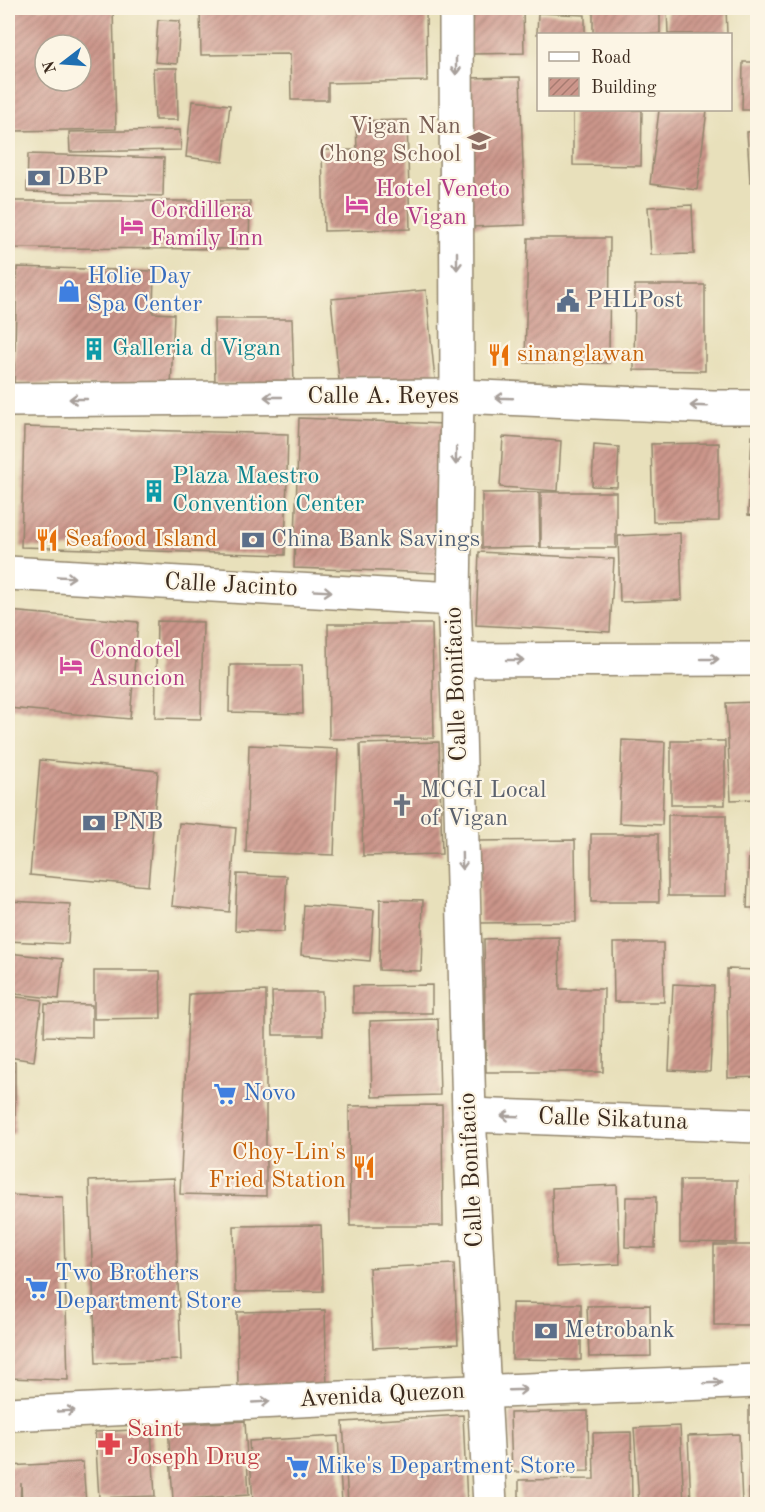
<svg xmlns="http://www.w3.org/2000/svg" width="765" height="1512" viewBox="0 0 765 1512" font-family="'Old Standard TT',serif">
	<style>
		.building { fill: url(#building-hatch); fill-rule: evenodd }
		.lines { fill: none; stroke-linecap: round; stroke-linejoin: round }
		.minor-casing { stroke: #92856c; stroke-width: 36 }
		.minor { stroke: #fff; stroke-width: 33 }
		.oneway { stroke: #a79f9a }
		.labels { text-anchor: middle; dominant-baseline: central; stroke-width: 4.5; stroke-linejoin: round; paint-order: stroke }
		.education-label { font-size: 24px; fill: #785e54; stroke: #fcf5e5; text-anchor: end }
		.service-label { font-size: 24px; fill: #4e5e75; stroke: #fcf5e5; text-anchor: start }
		.hotel-label { font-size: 24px; fill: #b23c85; stroke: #fcf5e5; text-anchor: start }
		.shop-label { font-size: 24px; fill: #366cbe; stroke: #fcf5e5; text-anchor: start }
		.culture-label { font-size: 24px; fill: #0d838f; stroke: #fcf5e5; text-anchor: start }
		.food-label { font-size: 24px; fill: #c56008; stroke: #fcf5e5; text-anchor: start }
		.street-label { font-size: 24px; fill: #3b2a1e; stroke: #fcf5e5 }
		.worship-label { font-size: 24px; fill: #5b616d; stroke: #fcf5e5; text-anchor: start }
		.health-label { font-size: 24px; fill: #be3a42; stroke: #fcf5e5; text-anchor: start }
	</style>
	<defs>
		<pattern id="building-hatch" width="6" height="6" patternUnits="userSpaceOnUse" patternTransform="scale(1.5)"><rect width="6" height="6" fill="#cc968b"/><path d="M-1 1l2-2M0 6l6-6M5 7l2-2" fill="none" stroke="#a77b71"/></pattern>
	</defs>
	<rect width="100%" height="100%" fill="#fcf5e5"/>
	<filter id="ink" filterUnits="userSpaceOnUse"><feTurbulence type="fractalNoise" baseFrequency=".0167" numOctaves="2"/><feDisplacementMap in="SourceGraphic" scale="12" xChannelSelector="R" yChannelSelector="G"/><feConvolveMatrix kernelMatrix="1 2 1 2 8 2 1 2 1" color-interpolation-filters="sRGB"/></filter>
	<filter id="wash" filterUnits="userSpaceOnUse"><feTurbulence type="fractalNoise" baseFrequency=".008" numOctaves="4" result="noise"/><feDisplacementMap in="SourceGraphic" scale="24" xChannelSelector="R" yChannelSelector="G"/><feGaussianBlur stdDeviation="1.35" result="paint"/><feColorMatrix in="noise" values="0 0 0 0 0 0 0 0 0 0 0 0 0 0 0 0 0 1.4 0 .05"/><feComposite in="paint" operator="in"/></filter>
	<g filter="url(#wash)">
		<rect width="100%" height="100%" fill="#e8e0bb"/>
		<g id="blocks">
			<g class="building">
				<path d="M12,8H113L116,129L15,131ZM45,45H81V81H45Z"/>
				<polygon points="280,8 426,8 427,81 328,83 328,100 291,100 290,54 201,55 200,9"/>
				<polygon points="469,8 523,8 524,53 470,54"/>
				<rect x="593" y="8" width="67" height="26"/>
				<polygon points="667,8 726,8 727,34 668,34"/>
				<polygon points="538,13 585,15 585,34 537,34"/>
				<polygon points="158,20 180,21 177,64 155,62"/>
				<polygon points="743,62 758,62 758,110 742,110"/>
				<polygon points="153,68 177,68 178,120 155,120"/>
				<polygon points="520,77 525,225 471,227 467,78"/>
				<polygon points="192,101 230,105 223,162 186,157"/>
				<polygon points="573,110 642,110 641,166 573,165"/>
				<polygon points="659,110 707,110 697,190 650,184"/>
				<polygon points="407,120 410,229 324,231 322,150 357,150 356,121"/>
				<polygon points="180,130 181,150 70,152 69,132"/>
				<polygon points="758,131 758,181 750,182 747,132"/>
				<polygon points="28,154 164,158 163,196 27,192"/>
				<polygon points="14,201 250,201 249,249 14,248"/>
				<polygon points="692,205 694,254 651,255 648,207"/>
				<polygon points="528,238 610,238 609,363 525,363"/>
				<polygon points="17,267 154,271 153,313 174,314 171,389 14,383"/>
				<polygon points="635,285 705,285 705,371 634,370"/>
				<polygon points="426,290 435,380 340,390 331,299"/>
				<polygon points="214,319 292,319 294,383 215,384"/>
				<polygon points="299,418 443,424 439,573 294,568"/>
				<polygon points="24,427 288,434 285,555 21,547"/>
				<polygon points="752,436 758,436 758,516 748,515"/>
				<polygon points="503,437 561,441 558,491 500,487"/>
				<polygon points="719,443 719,521 653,522 651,444"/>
				<polygon points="594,445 619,447 617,487 592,486"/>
				<polygon points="539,492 540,547 482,548 482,493"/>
				<rect x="541" y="492" width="75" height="56"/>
				<polygon points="680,533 682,600 620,602 618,536"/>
				<polygon points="479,552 614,559 610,632 476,625"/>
				<polygon points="8,611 138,622 130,719 8,708"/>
				<polygon points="157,621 203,622 201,719 155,718"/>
				<polygon points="328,624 432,624 434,738 329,739"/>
				<polygon points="230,665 302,665 303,714 229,712"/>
				<polygon points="758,702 758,799 731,800 726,703"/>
				<polygon points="622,740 665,742 662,825 619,823"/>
				<rect x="671" y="741" width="54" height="64"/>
				<polygon points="439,742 442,854 363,856 360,744"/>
				<polygon points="249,745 338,749 334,855 246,852"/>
				<polygon points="40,760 158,771 148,886 30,875"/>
				<rect x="668" y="815" width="58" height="81"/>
				<polygon points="179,823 236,828 229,912 172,906"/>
				<polygon points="591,834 658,834 659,902 591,902"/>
				<polygon points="575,840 576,922 480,923 479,841"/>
				<polygon points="749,851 758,851 758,908 747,908"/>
				<polygon points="237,874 287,876 284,932 235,930"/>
				<polygon points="380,899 423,900 421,971 379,970"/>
				<polygon points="8,901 70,904 68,944 8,941"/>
				<polygon points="304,905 374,910 370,961 301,955"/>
				<polygon points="559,937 560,989 604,989 603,1072 486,1072 484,939"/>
				<polygon points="613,943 663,943 664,1002 614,1002"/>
				<polygon points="8,953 63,959 59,999 8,993"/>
				<polygon points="727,969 758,970 758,1077 728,1078"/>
				<polygon points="94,971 160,971 161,1018 94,1019"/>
				<polygon points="673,984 714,986 710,1072 669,1070"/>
				<polygon points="432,985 432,1013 353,1013 353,986"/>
				<polygon points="266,991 266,1196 180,1194 189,994"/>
				<polygon points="272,992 322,992 323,1035 273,1035"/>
				<polygon points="8,996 42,1000 34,1061 8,1057"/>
				<polygon points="45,1004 92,1005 92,1037 44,1036"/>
				<polygon points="438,1019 440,1095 372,1097 370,1021"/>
				<rect x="8" y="1062" width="7" height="72"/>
				<polygon points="442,1105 443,1226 350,1226 349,1106"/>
				<polygon points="754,1173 758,1173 758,1238 752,1238"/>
				<polygon points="174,1178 181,1360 96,1363 89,1181"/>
				<polygon points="680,1180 737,1180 736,1243 680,1242"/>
				<polygon points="617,1185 620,1264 556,1267 553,1230 552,1188"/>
				<polygon points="8,1195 63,1197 68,1380 8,1378"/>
				<polygon points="626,1197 656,1197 655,1248 625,1247"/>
				<polygon points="321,1225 323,1291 235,1292 234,1226"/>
				<rect x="714" y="1245" width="44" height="80"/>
				<polygon points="454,1264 458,1344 373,1348 369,1268"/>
				<polygon points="512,1303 581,1304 581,1360 512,1359"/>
				<polygon points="650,1305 651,1356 589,1357 587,1306"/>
				<polygon points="325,1310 327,1389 238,1391 237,1312"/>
				<rect x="749" y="1406" width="9" height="98"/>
				<polygon points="588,1411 589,1471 512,1472 510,1413"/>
				<polygon points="463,1415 467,1504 348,1504 343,1422"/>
				<polygon points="245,1421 249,1495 173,1500 168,1425"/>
				<polygon points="680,1426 684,1504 639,1504 634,1428"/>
				<polygon points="151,1429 155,1496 99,1498 95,1432"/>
				<polygon points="631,1432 632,1504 519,1504 519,1480 594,1479 593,1433"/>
				<polygon points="739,1434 742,1504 691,1504 688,1436"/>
				<polygon points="338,1436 342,1504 253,1504 249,1441"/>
				<polygon points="83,1462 86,1504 22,1504 21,1483 20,1504 8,1504 8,1466"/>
			</g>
		</g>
	</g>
	<g filter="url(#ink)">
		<use href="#blocks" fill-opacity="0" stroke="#92856c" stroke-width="1.5"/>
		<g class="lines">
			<g class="minor-casing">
				<g id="minor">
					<polyline points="456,8 457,396 454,599 459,728 469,1115 490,1504"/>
					<polyline points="8,400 457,396 713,407 758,407"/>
					<polyline points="8,573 454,599"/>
					<polyline points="457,660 758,659"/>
					<polyline points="469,1115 758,1126"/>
					<polyline points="8,1414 447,1393 758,1381"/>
				</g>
			</g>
			<use href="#minor" class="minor"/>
		</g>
		<defs><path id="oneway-shaft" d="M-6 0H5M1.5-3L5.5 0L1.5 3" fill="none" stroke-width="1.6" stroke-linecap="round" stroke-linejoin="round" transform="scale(1.5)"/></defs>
		<g class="oneway">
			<use href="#oneway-shaft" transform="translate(456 66) rotate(90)"/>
			<use href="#oneway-shaft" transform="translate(457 261) rotate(90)"/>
			<use href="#oneway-shaft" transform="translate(273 397) rotate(180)"/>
			<use href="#oneway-shaft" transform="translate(504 398) rotate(-178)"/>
			<use href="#oneway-shaft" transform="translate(78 399) rotate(180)"/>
			<use href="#oneway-shaft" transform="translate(699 406) rotate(-178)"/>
			<use href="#oneway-shaft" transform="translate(456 456) rotate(91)"/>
			<use href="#oneway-shaft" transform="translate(66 577) rotate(3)"/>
			<use href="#oneway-shaft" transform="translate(323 591) rotate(3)"/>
			<use href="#oneway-shaft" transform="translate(710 659)"/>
			<use href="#oneway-shaft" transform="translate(515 660)"/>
			<use href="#oneway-shaft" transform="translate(462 861) rotate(89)"/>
			<use href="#oneway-shaft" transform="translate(510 1116) rotate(-178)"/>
			<use href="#oneway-shaft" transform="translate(713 1383) rotate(-2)"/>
			<use href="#oneway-shaft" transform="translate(518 1390) rotate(-2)"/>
			<use href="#oneway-shaft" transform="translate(261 1402) rotate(-3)"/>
			<use href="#oneway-shaft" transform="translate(66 1411) rotate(-3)"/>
		</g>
	</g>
	<defs>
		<g id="school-bare" transform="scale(1.8)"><path d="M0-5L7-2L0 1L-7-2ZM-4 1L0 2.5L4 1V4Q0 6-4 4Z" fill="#8d6e63" stroke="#fcf5e5" stroke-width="2.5" paint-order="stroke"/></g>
		<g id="bank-bare" transform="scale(1.8)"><path d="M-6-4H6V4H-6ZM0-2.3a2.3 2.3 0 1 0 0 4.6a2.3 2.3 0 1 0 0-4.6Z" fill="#5c6f8a" stroke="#fcf5e5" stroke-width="2.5" paint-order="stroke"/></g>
		<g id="hotel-bare" transform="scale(1.8)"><path d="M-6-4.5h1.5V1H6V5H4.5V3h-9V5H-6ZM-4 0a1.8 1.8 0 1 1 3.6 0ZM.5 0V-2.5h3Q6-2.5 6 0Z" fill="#d1479c" stroke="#fcf5e5" stroke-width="2.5" paint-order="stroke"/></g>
		<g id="shop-bare" transform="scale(1.8)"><path d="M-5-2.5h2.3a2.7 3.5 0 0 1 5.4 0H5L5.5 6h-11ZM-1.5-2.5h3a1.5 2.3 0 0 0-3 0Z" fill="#3f7fe0" stroke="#fcf5e5" stroke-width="2.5" paint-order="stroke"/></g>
		<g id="civic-bare" transform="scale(1.8)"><path d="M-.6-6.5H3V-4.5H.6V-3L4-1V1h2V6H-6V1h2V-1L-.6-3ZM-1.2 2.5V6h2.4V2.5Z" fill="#5c6f8a" stroke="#fcf5e5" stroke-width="2.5" paint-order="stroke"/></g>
		<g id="building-bare" transform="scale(1.8)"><path d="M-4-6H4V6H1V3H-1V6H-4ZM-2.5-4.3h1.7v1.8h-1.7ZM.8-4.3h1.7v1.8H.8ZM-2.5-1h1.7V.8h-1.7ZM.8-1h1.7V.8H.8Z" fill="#0f9aa8" stroke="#fcf5e5" stroke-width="2.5" paint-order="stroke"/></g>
		<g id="restaurant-bare" transform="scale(1.8)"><path d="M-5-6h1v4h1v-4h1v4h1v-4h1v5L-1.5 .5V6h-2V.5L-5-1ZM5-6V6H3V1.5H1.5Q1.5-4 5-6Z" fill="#e8710a" stroke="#fcf5e5" stroke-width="2.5" paint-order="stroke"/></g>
		<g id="church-bare" transform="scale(1.8)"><path d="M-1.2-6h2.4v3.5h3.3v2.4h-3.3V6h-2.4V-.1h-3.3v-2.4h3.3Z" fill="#6b7280" stroke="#fcf5e5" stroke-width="2.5" paint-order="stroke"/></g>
		<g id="supermarket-bare" transform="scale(1.8)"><path d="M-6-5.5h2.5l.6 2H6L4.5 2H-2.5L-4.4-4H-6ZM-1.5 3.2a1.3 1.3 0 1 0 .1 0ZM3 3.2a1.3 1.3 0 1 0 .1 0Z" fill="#3f7fe0" stroke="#fcf5e5" stroke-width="2.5" paint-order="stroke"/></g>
		<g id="pharmacy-bare" transform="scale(1.8)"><path d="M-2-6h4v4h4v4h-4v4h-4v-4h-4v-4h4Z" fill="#e0444e" stroke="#fcf5e5" stroke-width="2.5" paint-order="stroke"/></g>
	</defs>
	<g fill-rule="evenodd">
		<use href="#school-bare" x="479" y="141"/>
		<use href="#bank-bare" x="39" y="178"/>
		<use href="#hotel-bare" x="357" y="204"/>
		<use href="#hotel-bare" x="132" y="225"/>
		<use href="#shop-bare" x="69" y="291"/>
		<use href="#civic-bare" x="568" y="301"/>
		<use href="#building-bare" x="94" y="349"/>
		<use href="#restaurant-bare" x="499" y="355"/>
		<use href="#building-bare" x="154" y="491"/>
		<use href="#restaurant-bare" x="47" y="540"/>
		<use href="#bank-bare" x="253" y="540"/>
		<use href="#hotel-bare" x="71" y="665"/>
		<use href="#church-bare" x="402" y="805"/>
		<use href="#bank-bare" x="94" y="823"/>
		<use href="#supermarket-bare" x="225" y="1094"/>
		<use href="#restaurant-bare" x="364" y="1167"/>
		<use href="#supermarket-bare" x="37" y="1288"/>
		<use href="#bank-bare" x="546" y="1331"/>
		<use href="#pharmacy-bare" x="109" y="1444"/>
		<use href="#supermarket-bare" x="298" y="1467"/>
	</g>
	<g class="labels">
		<g class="education-label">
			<text x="461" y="127">Vigan Nan<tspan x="461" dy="28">Chong School</tspan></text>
		</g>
		<g class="service-label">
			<text x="57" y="178">DBP</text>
			<text x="586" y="301">PHLPost</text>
			<text x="271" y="540">China Bank Savings</text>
			<text x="112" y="823">PNB</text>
			<text x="564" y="1331">Metrobank</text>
		</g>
		<g class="hotel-label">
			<text x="375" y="190">Hotel Veneto<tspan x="375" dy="28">de Vigan</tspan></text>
			<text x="150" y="211">Cordillera<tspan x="150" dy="28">Family Inn</tspan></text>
			<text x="89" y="651">Condotel<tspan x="89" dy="28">Asuncion</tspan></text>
		</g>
		<g class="shop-label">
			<text x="87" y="277">Holie Day<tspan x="87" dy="28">Spa Center</tspan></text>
			<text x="243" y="1094">Novo</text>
			<text x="55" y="1274">Two Brothers<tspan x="55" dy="28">Department Store</tspan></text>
			<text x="316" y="1467">Mike's Department Store</text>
		</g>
		<g class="culture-label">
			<text x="112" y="349">Galleria d Vigan</text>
			<text x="172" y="477">Plaza Maestro<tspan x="172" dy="28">Convention Center</tspan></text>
		</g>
		<g class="food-label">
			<text x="517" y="355">sinanglawan</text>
			<text x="65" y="540">Seafood Island</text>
			<text x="346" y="1153" text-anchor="end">Choy-Lin's<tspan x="346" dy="28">Fried Station</tspan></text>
		</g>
		<g class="street-label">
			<text x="383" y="397">Calle A. Reyes</text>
			<text transform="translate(231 586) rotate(3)">Calle Jacinto</text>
			<text transform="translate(457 684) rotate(-92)">Calle Bonifacio</text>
			<text transform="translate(613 1120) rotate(2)">Calle Sikatuna</text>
			<text transform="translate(472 1170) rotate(-93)">Calle Bonifacio</text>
			<text transform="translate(382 1396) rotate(-3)">Avenida Quezon</text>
		</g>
		<g class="worship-label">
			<text x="420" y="791">MCGI Local<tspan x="420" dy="28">of Vigan</tspan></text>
		</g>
		<g class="health-label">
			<text x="127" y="1430">Saint<tspan x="127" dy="28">Joseph Drug</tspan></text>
		</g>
	</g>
	<rect width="765" height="1512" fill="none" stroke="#fcf5e5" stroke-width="30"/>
	<rect x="537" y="33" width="195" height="78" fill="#fcf5e5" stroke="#afa495" stroke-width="1.5"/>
	<rect x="549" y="52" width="30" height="9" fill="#ffffff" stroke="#afa495" stroke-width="1.5"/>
	<text x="591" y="63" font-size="18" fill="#3b2a1e">Road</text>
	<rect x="549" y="78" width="30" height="18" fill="url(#building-hatch)" stroke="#afa495" stroke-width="1.5"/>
	<text x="591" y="93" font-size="18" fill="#3b2a1e">Building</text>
	<g transform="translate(63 63) rotate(253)"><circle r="28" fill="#fcf5e5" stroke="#afa495" stroke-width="1.5"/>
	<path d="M0-4.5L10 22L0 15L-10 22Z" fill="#1f6fb2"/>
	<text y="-9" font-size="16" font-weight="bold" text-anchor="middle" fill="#3b2a1e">N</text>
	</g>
</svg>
